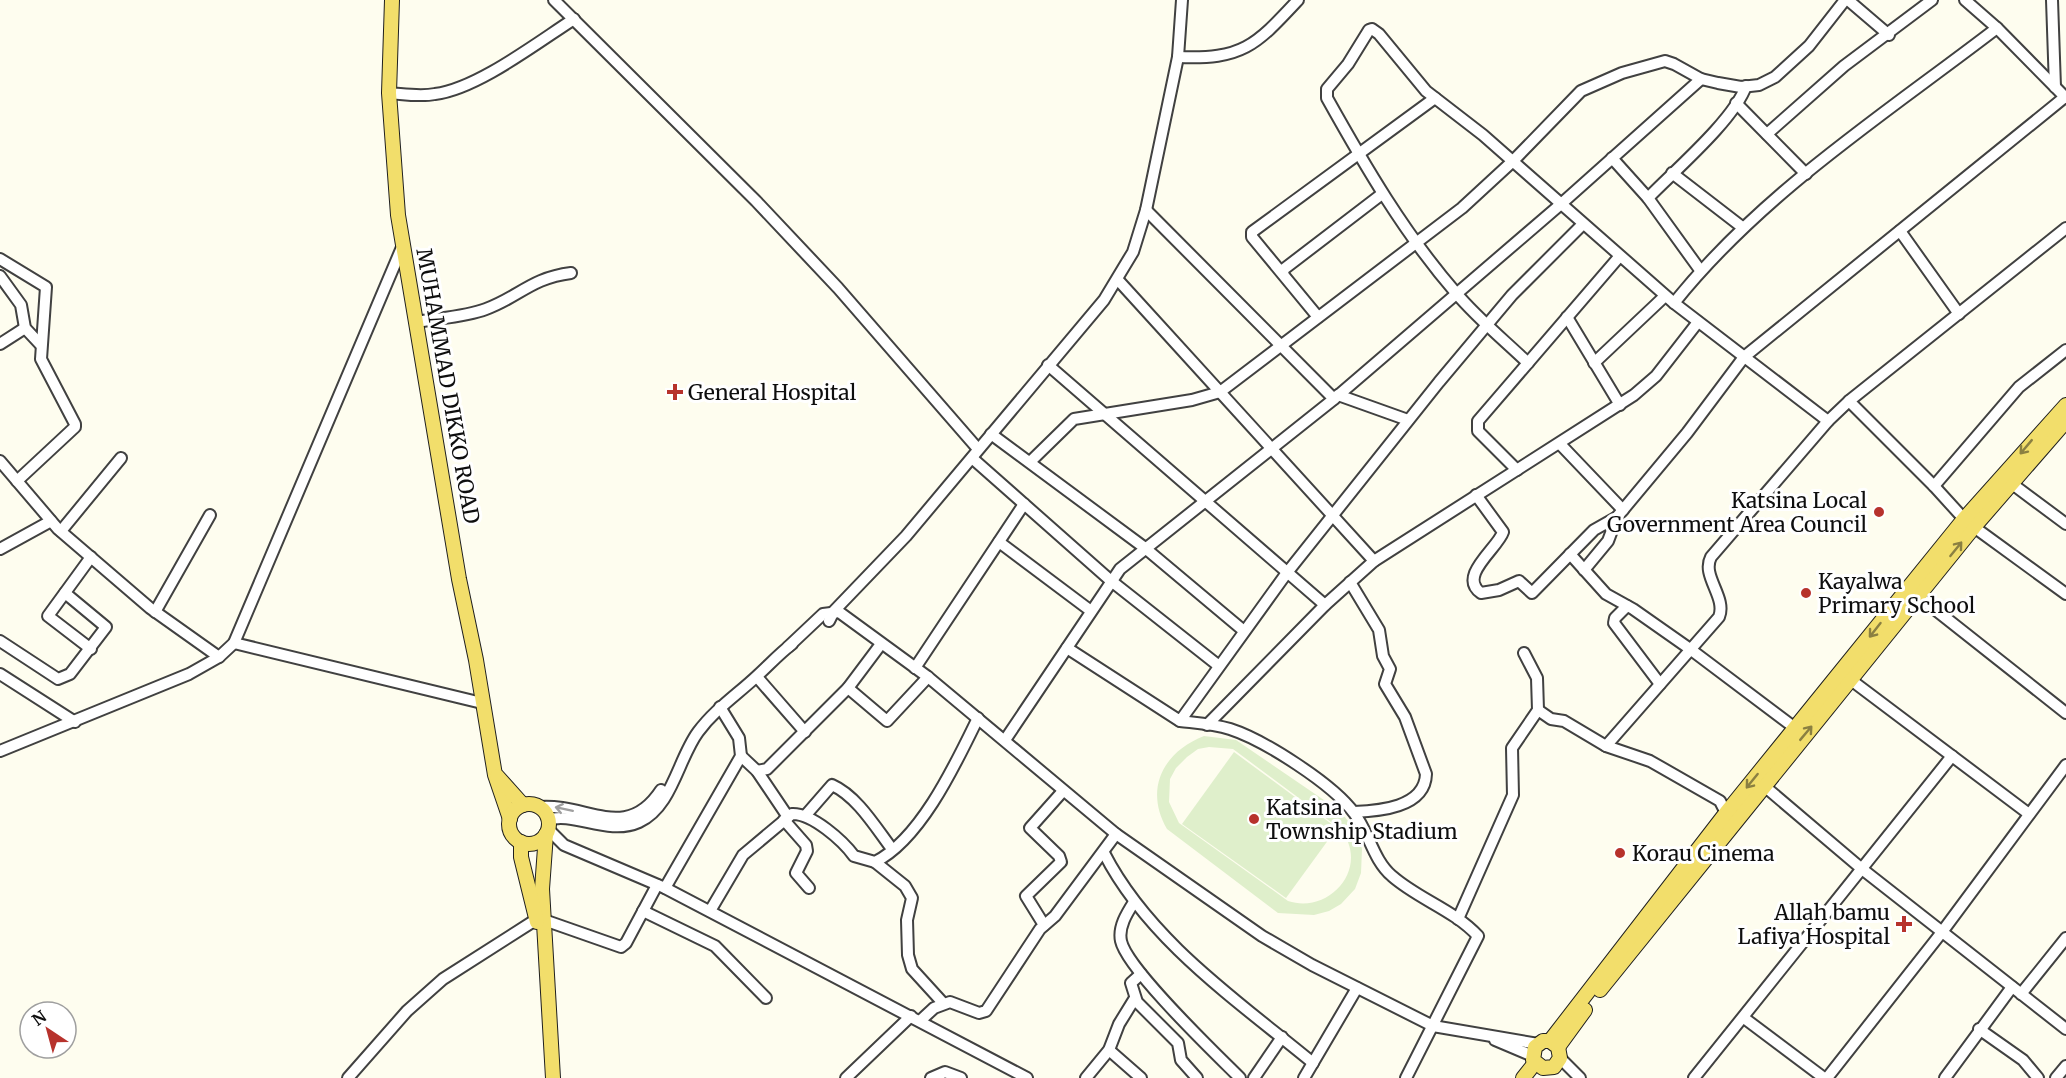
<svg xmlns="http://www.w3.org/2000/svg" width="2066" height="1078" viewBox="0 0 2066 1078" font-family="Merriweather,serif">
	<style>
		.pitch { fill: #dfefcb; fill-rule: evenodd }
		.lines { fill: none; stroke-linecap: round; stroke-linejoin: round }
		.minor-casing { stroke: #414141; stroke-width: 14 }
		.major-casing { stroke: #1f1f1f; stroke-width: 16 }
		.minor { stroke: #fff; stroke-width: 10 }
		.major { stroke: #f2de6b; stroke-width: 14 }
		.oneway { stroke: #8b8041 }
		.oneway2 { stroke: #9f9f9f }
		.poi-dot { fill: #b7322c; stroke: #fff; stroke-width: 2 }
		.labels { text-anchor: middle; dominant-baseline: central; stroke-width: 6; stroke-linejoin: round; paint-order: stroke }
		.street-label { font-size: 21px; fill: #0e0e0e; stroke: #fff }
		.poi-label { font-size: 21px; fill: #0e0e0e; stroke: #fff; text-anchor: start }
	</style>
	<rect width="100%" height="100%" fill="#fefdef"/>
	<g class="pitch">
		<path d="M1204,736L1236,740L1340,811L1356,831L1362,849L1361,873L1355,889L1341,904L1329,911L1314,915L1278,913L1167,829C1144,789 1163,752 1204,736ZM1209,747L1233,749L1339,828C1372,865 1331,915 1288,901L1179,823L1169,802L1170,779L1176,768L1187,757L1198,749Z"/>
		<polygon points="1234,752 1337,828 1286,898 1182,824"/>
	</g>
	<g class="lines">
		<g class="minor-casing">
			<g id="minor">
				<polyline points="554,0 756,201 838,288 978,449"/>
				<polyline points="1848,0 1889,35"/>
				<polyline points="1965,0 1997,28 2066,98"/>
				<polyline points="2052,0 2055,87"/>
				<path d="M1178,57C1243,60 1256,45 1298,0"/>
				<path d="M389,93C404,94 420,97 435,94C477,89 538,42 574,19"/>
				<polyline points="1736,103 1806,174"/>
				<polyline points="1767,134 1844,66 1932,0"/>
				<polyline points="1612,158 1648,198 1700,270"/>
				<polyline points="1672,173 1742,227"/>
				<path d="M1648,198C1674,171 1734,120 1746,86"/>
				<polyline points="1146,210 1334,399"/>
				<polyline points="1900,231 1959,314"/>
				<polyline points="0,259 46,287 41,359 75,424 75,427 17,481"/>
				<polyline points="1283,273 1284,269 1382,194"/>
				<polyline points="0,276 21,305 25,328 40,344"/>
				<polyline points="1118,280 1374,561"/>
				<path d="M1674,303C1763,192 1885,114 1997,28"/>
				<polyline points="1318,317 1252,237 1252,232 1435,98"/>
				<polyline points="1567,317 1620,405"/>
				<path d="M417,322C439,318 465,317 486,309C519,297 531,278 571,273"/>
				<polyline points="0,344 25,328"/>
				<path d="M1528,363C1504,340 1477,318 1456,293C1404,233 1365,166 1327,98V89L1348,64L1369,30L1372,29L1379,34L1426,91L1483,135L1674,303L1828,421"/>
				<polyline points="1594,363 1665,296"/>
				<polyline points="1048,365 1325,605"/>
				<polyline points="1338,395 1408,420"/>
				<polyline points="1849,401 1934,486 1964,519"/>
				<polyline points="991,434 1145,548 1244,631"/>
				<polyline points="1560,444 1623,510"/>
				<polyline points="972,458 1110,580 1219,666"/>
				<polyline points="0,461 58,529 150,608 219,657"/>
				<polyline points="1031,461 1074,419 1192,400 1220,392 1462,208 1513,161 1581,91 1622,73 1665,61 1674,64 1701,79 1718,83 1741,87 1759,85 1775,77 1809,46 1845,0"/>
				<polyline points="1517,470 1478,431 1478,421 1619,257"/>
				<polyline points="2011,483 2066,524"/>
				<polyline points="1934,486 2019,387 2066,350"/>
				<path d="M1476,495L1503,532C1498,548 1457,576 1481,593L1499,590L1519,581L1532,593L1594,530L1617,517"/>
				<polyline points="1974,527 2066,594"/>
				<polyline points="61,531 121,458"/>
				<polyline points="999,542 1091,611"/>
				<polyline points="0,549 51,521"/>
				<polyline points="1570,554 1606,594 1633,609 1690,649 1795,728"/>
				<polyline points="1584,570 1608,541 1617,517 1687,433 1744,357 2065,97"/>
				<path d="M1350,582L1379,630L1383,656L1390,669L1385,684L1405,717L1426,774C1425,808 1378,811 1354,812"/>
				<polyline points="1918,596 2066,713"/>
				<polyline points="1627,606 1615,618 1614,623 1660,684"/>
				<polyline points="155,612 210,515"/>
				<polyline points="829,621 834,611 906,536 1104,300 1133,252 1146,210 1178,57 1182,0"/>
				<polyline points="0,641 58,679 70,674 106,627 65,593"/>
				<polyline points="234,643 482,703"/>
				<polyline points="788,647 823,614 839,612 928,677 1116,834 1262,936 1312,965 1433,1026 1538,1044"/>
				<polyline points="1067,648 1180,721 1286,574 1439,382 1512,295 1583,224"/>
				<polyline points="91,649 48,616 91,557"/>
				<polyline points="915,668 1024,504"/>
				<polyline points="0,674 75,722"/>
				<polyline points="757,677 805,732"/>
				<polyline points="1851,680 2029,814"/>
				<polyline points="848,688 887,721 928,677"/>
				<polyline points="1538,710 1551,719 1564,721 1606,746 1650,761 1720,801 1726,813"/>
				<path d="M1180,721C1197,723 1214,724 1230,729C1264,740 1333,784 1354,813C1369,832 1373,860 1392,876C1418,899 1454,910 1478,936L1406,1078"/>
				<polyline points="1207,725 1325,605 1374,561 1634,395 1656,376 1698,322"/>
				<polyline points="1005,740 1120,569 1334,399 1561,204 1701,79"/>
				<path d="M1606,746L1719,617C1727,597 1701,576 1711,557L1828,421L1849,401L2066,228"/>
				<polyline points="0,751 189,674 219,657 234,643 403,245"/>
				<polyline points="741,756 757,771 788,817"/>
				<polyline points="757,771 767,769 848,688 881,644"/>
				<polyline points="1763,785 1862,869 2066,1029"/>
				<path d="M539,807C587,803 626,843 661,790"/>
				<path d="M805,816L832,785C857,796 876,828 892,849"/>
				<path d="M548,820C573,811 608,836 639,822C672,807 678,759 698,732C715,709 738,694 758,675C769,665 780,653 792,644"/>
				<polyline points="784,820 806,845 807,851 796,873 809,888"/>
				<polyline points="548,829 564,845 665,888 1027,1078"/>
				<path d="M1104,853C1149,941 1238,1001 1313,1063"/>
				<polyline points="875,862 905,886 912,898 907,920 908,955 912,969 943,1003"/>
				<polyline points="665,888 741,756 739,738 720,707"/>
				<path d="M1134,902C1127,913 1118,927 1121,941C1127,969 1215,1053 1240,1078"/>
				<polyline points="643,911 715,946 766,998"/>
				<path d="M710,911L743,855L792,814C812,813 843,841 854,856L875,862C921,839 956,763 978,718"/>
				<polyline points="1458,919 1513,795 1512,748 1538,710 1537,678 1524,653"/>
				<polyline points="544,920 621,947 626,943 657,885"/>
				<polyline points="1044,925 1026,896 1061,862 1059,856 1030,828 1063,791"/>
				<polyline points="1141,974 1131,983 1137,1002 1178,1043 1181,1060 1197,1078"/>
				<polyline points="2021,994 2066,938"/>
				<polyline points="1744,1018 1824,1078"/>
				<polyline points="920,1021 934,1008 950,1002 979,1013 986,1011 1040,929 1055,916 1116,834"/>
				<polyline points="1979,1029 2023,1060 2038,1078"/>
				<polyline points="1495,1040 1533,1056"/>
				<polyline points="1109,1050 1141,1078"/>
				<polyline points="1560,1058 1580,1078"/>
				<polyline points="348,1078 407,1011 443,979 537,919"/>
				<polyline points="846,1078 911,1016"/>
				<polyline points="931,1078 945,1072 961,1078"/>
				<polyline points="1086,1078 1109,1050 1119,1024 1135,998"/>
				<polyline points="1254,1078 1282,1037"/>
				<polyline points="1304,1078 1357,988"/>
				<polyline points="1694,1078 1952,756"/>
				<polyline points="1827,1078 1942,932 2066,765"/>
				<polyline points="1945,1078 2012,987"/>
				<polyline points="2056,1078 2066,1066"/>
			</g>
		</g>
		<g class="major-casing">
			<g id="major">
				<polyline points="392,0 389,93 398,215 459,579 476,660 495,775 510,819"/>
				<polyline points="497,776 523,805"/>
				<circle cx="529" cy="824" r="20"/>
				<polyline points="546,834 542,889 553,1078"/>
				<polyline points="521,842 521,857 537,922"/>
				<polyline points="1600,990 1974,527 2066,421"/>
				<polyline points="1550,1041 1558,1047 1560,1058 1554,1067 1543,1068 1533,1060 1535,1047 1543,1041 1550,1041 1726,813 1964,519 2066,405"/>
				<polyline points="1558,1047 1585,1010"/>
				<polyline points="1523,1078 1535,1063"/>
			</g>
		</g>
		<use href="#minor" class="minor"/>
		<use href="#major" class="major"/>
	</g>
	<defs><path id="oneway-shaft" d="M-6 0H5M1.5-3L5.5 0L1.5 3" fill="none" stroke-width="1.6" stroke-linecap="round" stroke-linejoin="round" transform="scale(1.5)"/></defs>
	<g class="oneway">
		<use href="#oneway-shaft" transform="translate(2026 447) rotate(130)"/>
		<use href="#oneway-shaft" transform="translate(1956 549) rotate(-51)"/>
		<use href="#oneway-shaft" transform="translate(1875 630) rotate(128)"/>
		<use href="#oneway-shaft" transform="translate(1806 733) rotate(-50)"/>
		<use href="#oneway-shaft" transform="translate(1752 781) rotate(129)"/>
	</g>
	<use class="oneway2" href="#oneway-shaft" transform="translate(564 809) rotate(-168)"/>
	<g class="poi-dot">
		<path d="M672 383h6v6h6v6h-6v6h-6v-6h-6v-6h6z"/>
		<circle cx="1879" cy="512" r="6"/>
		<circle cx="1806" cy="593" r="6"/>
		<circle cx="1254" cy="819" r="6"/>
		<circle cx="1620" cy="853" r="6"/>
		<path d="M1901 915h6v6h6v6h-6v6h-6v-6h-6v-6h6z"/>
	</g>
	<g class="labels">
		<g class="street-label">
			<text transform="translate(448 386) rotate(80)">MUHAMMAD DIKKO ROAD</text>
		</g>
		<g class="poi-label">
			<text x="688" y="392">General Hospital</text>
			<text x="1867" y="500" text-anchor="end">Katsina Local<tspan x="1867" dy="24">Government Area Council</tspan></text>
			<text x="1818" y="581">Kayalwa<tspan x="1818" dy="24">Primary School</tspan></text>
			<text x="1266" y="807">Katsina<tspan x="1266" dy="24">Township Stadium</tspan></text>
			<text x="1632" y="853">Korau Cinema</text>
			<text x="1890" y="912" text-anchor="end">Allah bamu<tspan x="1890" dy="24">Lafiya Hospital</tspan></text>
		</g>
	</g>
	<g transform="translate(48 1030) rotate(324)"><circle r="28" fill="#ffffff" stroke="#9f9f9f" stroke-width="1.5"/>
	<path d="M0-4.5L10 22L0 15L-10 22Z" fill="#b7322c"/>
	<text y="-9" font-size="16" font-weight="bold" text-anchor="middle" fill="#0e0e0e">N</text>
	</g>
</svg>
